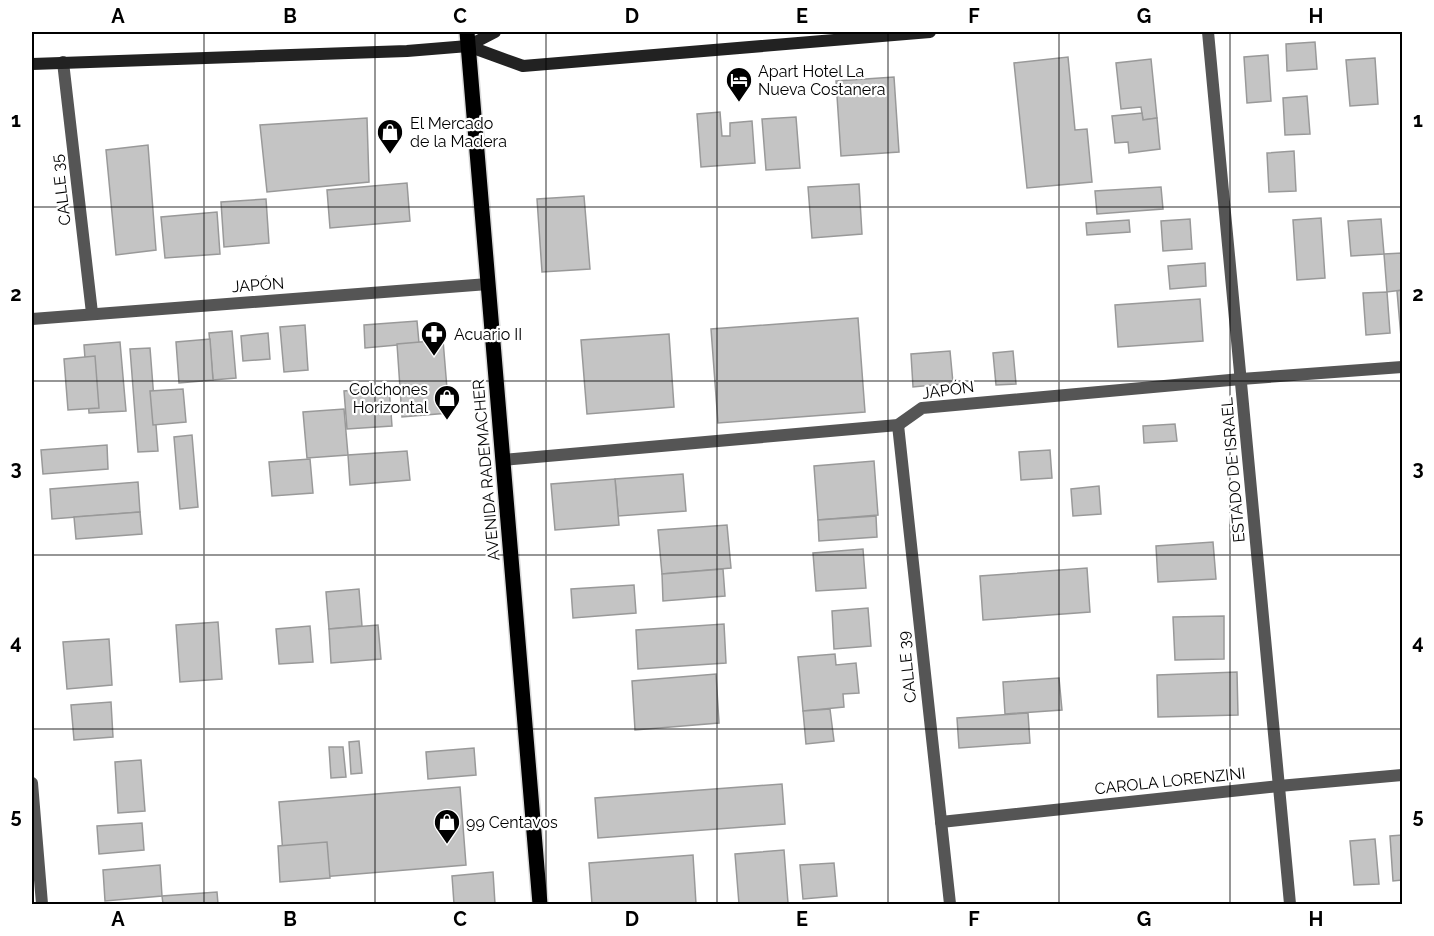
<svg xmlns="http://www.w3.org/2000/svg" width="1434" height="936" viewBox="0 0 1434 936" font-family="Raleway,sans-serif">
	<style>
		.building { fill: #c4c4c4; stroke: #999; stroke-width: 1.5 }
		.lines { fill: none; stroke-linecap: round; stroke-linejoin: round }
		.primary-casing { stroke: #dbdbdb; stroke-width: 18 }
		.street { stroke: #555; stroke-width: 12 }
		.secondary { stroke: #222; stroke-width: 12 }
		.primary { stroke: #000; stroke-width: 15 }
		.grid { fill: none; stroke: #000; stroke-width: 1.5; stroke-opacity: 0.55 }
		.labels { text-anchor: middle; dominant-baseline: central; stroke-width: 4.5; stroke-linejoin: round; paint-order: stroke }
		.poi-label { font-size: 16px; fill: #000; stroke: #fff; text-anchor: start }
		.street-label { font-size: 16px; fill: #000; stroke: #fff }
		.neatline { fill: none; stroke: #000; stroke-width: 2 }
		.grid-label { font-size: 20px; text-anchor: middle; font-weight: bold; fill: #000 }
	</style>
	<rect width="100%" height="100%" fill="#fff"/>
	<g class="building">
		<polygon points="1315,42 1317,69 1287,71 1286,44"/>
		<polygon points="1268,55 1271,101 1247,103 1244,57"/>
		<polygon points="1068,57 1075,130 1087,129 1092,182 1027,188 1014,63"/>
		<polygon points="1375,58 1378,104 1350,106 1346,60"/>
		<polygon points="1151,59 1157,118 1143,120 1141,107 1121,109 1116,63"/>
		<polygon points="894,77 899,152 841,156 836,81"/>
		<polygon points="1307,96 1310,134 1285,135 1283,98"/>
		<polygon points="720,112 722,136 730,136 730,123 752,121 755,163 701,167 697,114"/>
		<polygon points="1142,113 1143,120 1157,118 1160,149 1129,153 1128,142 1115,143 1112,116"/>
		<polygon points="796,117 800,168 766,170 762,119"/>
		<polygon points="367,118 369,182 267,192 260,125"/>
		<polygon points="148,145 156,250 116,255 106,150"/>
		<polygon points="1294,151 1296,191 1269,192 1267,153"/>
		<polygon points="407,183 410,221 330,228 327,190"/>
		<polygon points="859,184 862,234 812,238 808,187"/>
		<polygon points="1161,187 1163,209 1097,214 1095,191"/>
		<polygon points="584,196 590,269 542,272 537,199"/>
		<polygon points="266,199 269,243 224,247 221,202"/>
		<polygon points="217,212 220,254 165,258 161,217"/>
		<polygon points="1321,218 1325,278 1297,280 1293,220"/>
		<polygon points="1190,219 1192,249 1163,251 1161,221"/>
		<polygon points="1381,219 1384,254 1351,256 1348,221"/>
		<polygon points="1129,220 1130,232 1087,235 1086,223"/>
		<polygon points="1402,253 1402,290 1387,292 1384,254"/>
		<polygon points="1205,263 1206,286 1170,289 1168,266"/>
		<polygon points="1402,290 1402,337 1401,337 1397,291"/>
		<polygon points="1387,292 1390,333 1366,335 1363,293"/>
		<polygon points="1200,299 1203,341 1118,347 1115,305"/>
		<polygon points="858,318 865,412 718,423 711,329"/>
		<polygon points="417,321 419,343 365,348 364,325"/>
		<polygon points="305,325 308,370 284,372 280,327"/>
		<polygon points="232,331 236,378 213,380 209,333"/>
		<polygon points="268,333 270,359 243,361 241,336"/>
		<polygon points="669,334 674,407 587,414 581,340"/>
		<polygon points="210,339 213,380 179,383 176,342"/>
		<polygon points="443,340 449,413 402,417 397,344"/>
		<polygon points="120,342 126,411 89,413 84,345"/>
		<polygon points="150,348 158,451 138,452 130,349"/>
		<polygon points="950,351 953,383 913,387 911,354"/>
		<polygon points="1013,351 1016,384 996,385 993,353"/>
		<polygon points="95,356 99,408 68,410 64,359"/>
		<polygon points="389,387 392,426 347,429 344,391"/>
		<polygon points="183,389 186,422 153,425 150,391"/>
		<polygon points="344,409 348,455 307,458 303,412"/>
		<polygon points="1175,424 1177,441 1144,443 1143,426"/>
		<polygon points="192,435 198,507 180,509 174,437"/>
		<polygon points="107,445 108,469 43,474 41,450"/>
		<polygon points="1050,450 1052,478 1021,480 1019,452"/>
		<polygon points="407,451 410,480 350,485 348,455"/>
		<polygon points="310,459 313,493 272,496 269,462"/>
		<polygon points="874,461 878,515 818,520 814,466"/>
		<polygon points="683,474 686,511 618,516 615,479"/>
		<polygon points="615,479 619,525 555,530 551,484"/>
		<polygon points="138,482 140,512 52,519 50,489"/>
		<polygon points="1099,486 1101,514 1073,516 1071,489"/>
		<polygon points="140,512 142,534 76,539 74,517"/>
		<polygon points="876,516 877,537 819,541 818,520"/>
		<polygon points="727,525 731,568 662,574 658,530"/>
		<polygon points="1213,542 1216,579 1158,582 1156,546"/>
		<polygon points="863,549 866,588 816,591 813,553"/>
		<polygon points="1087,568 1090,612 983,620 980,576"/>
		<polygon points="723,569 725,596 663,601 662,574"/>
		<polygon points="634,585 636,613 573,618 571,589"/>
		<polygon points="359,589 362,626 329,629 326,592"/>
		<polygon points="868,608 871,646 834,649 832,611"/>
		<polygon points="1224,616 1224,659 1175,660 1173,617"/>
		<polygon points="218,622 222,679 180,682 176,625"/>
		<polygon points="724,624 726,663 638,669 636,630"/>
		<polygon points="378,625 381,659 331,663 329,629"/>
		<polygon points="310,626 313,662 279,664 276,629"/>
		<polygon points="109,639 112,685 67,689 63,642"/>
		<polygon points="835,654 836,665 856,663 859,693 843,694 844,707 803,711 798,657"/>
		<polygon points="1237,672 1238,715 1158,717 1157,675"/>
		<polygon points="716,674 719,723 635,730 632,681"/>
		<polygon points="1059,678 1062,710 1005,714 1003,682"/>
		<polygon points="111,702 113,737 74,740 71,705"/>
		<polygon points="830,709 834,741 806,744 803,711"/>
		<polygon points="1028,713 1030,743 959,748 957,718"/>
		<polygon points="359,741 362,773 351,774 349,742"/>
		<polygon points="329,747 343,747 346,777 331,778"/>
		<polygon points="474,748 476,775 428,779 426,752"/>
		<polygon points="141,760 145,811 118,813 115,762"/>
		<polygon points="782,784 785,824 598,838 595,798"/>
		<polygon points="460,787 466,865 285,880 279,802"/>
		<polygon points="142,823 144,850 99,854 97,826"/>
		<polygon points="1402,835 1402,880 1393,881 1390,836"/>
		<polygon points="1375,839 1379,884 1354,885 1350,841"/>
		<polygon points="327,842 330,878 280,882 278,846"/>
		<polygon points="784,850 788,903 739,904 735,854"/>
		<polygon points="693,855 696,904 592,904 589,863"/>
		<polygon points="834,863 837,896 803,899 800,865"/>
		<polygon points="160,865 162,896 105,901 103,870"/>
		<polygon points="493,872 495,904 454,904 452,876"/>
		<polygon points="217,892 218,904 163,904 162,896"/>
	</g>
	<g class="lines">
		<g class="primary-casing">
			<polyline id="primary" points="467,32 540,904"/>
		</g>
		<g class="street">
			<polyline points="1208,32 1290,904"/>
			<polyline points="63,62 92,313"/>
			<polyline points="32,319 488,284"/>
			<polyline points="898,425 950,904"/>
			<polyline points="503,460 898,425 922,408 1241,379 1402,367"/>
			<polyline points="32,783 42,904"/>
			<polyline points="941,822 1279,786 1402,775"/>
		</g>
		<g class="secondary">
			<polyline points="468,46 495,32"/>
			<polyline points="32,64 407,51 468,46 523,66 930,32"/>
		</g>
		<use href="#primary" class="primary"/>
	</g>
	<path class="grid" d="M204,32V904M375,32V904M546,32V904M717,32V904M888,32V904M1059,32V904M1230,32V904M32,207H1402M32,381H1402M32,555H1402M32,729H1402"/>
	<defs>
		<g id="hotel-pin" transform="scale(1.35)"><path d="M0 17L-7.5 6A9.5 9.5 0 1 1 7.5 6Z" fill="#000" stroke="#fff"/><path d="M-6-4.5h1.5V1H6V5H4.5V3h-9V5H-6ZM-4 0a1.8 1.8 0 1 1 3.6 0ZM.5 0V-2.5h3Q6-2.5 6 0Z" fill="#fff"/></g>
		<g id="shop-pin" transform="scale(1.35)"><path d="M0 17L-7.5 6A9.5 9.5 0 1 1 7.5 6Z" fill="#000" stroke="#fff"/><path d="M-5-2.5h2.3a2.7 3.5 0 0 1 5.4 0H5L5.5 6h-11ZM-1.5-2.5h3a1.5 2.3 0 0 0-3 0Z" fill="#fff"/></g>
		<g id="pharmacy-pin" transform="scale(1.35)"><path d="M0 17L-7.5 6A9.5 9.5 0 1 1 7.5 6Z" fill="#000" stroke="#fff"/><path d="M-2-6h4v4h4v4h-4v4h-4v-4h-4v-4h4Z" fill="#fff"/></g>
	</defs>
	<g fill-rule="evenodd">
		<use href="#hotel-pin" x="739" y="80"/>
		<use href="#shop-pin" x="390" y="132"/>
		<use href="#pharmacy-pin" x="434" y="334"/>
		<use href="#shop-pin" x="447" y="398"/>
		<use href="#shop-pin" x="447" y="822"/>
	</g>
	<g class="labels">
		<g class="poi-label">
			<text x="758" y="71">Apart Hotel La<tspan x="758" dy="18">Nueva Costanera</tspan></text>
			<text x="410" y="123">El Mercado<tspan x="410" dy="18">de la Madera</tspan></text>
			<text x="454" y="334">Acuario II</text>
			<text x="428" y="389" text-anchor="end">Colchones<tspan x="428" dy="18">Horizontal</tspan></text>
			<text x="466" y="822">99 Centavos</text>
		</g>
		<g class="street-label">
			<text transform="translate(61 190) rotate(-97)">CALLE 35</text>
			<text transform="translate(258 285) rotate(-4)">JAPÓN</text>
			<text transform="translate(948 390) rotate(-8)">JAPÓN</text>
			<text transform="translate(486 470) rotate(-95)">AVENIDA RADEMACHER</text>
			<text transform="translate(1233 470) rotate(-95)">ESTADO DE ISRAEL</text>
			<text transform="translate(907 667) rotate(-96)">CALLE 39</text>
			<text transform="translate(1170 781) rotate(-6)">CAROLA LORENZINI</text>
		</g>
	</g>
	<rect width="1434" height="936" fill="none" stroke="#ffffff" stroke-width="66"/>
	<rect x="33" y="33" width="1368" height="870" class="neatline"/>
	<g class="grid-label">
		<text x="118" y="23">A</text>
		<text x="290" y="23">B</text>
		<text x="460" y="23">C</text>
		<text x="632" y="23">D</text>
		<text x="802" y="23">E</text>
		<text x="974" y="23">F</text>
		<text x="1144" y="23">G</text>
		<text x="1316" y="23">H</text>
		<text x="16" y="127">1</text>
		<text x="1418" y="127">1</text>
		<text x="16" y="301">2</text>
		<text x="1418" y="301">2</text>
		<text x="16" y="475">3</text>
		<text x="1418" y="475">3</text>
		<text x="16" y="649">4</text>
		<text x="1418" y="649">4</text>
		<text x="16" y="823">5</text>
		<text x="1418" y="823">5</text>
		<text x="118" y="926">A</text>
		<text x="290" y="926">B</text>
		<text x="460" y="926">C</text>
		<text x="632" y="926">D</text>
		<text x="802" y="926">E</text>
		<text x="974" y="926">F</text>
		<text x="1144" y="926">G</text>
		<text x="1316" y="926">H</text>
	</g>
</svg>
